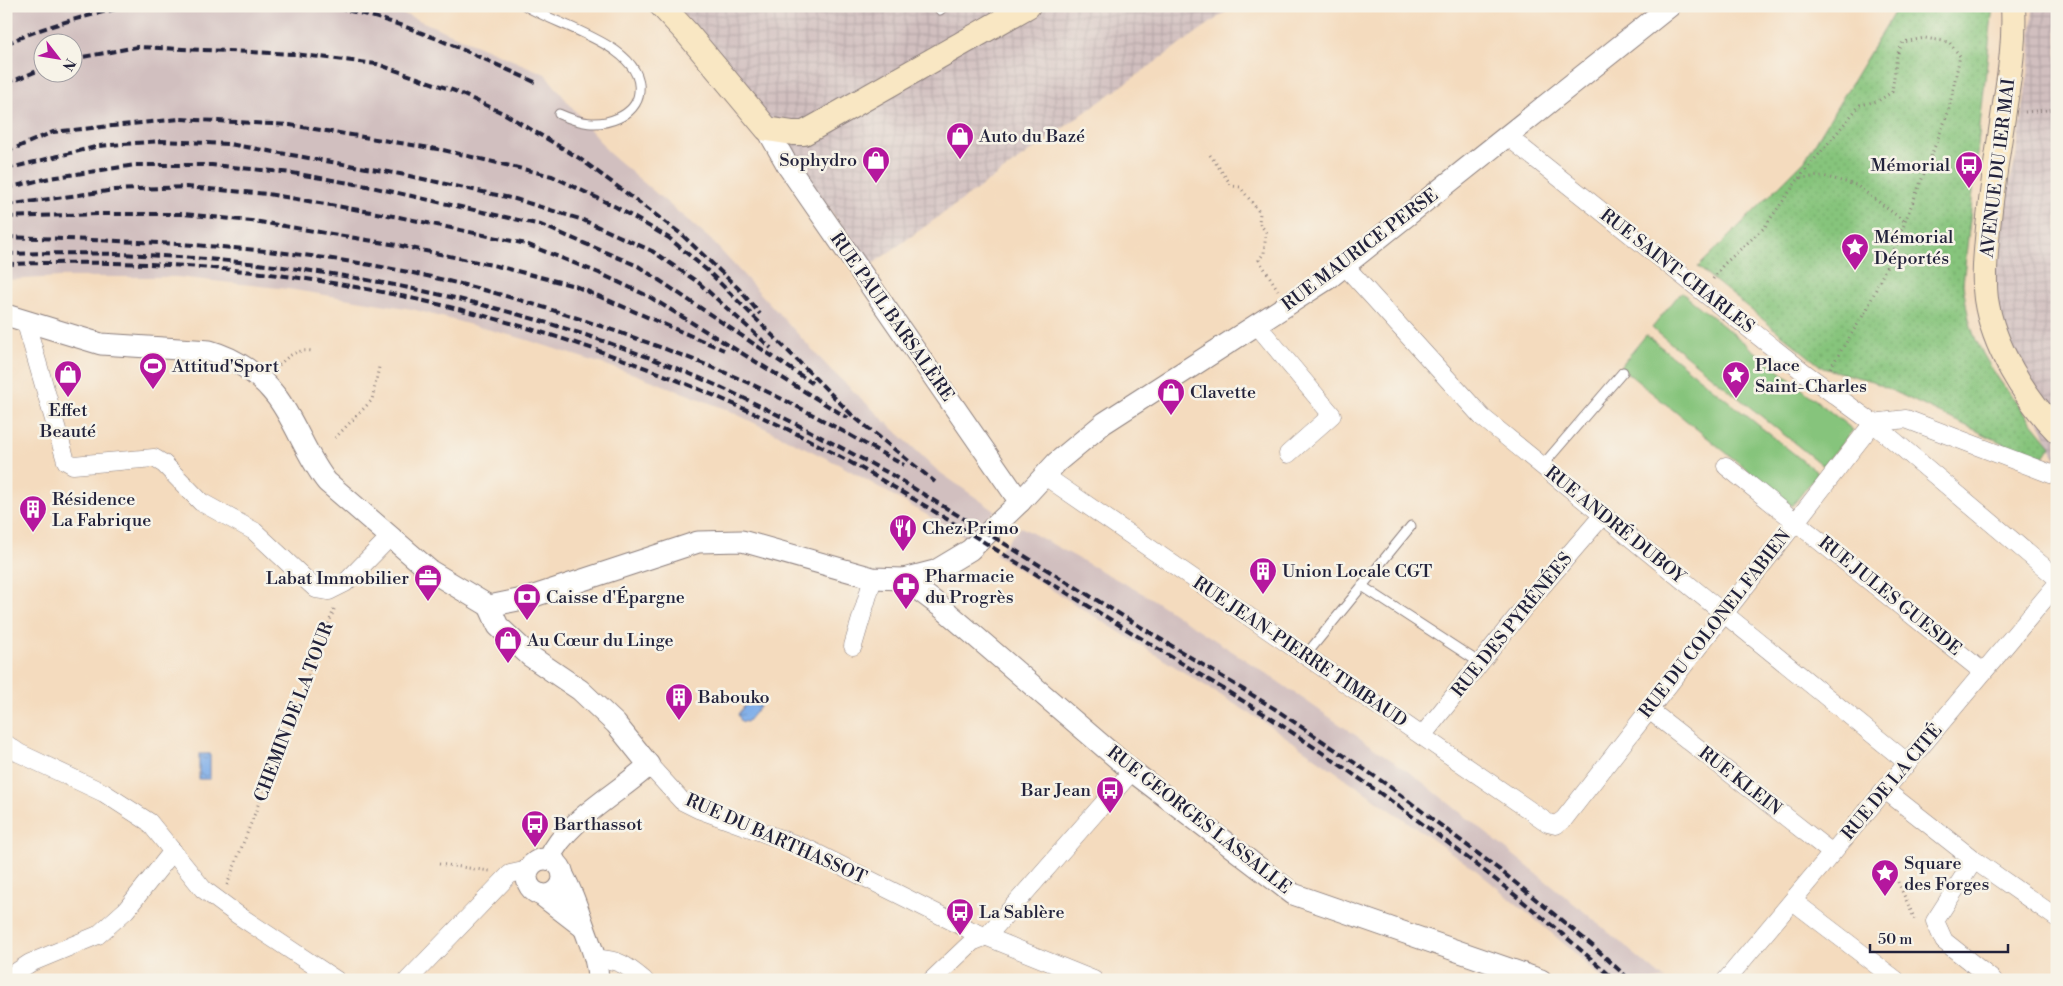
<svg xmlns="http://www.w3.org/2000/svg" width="2063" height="986" viewBox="0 0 2063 986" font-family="'Libre Bodoni',serif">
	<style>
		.industrial { fill: url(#industrial-grid) }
		.railway { fill: #d1bfbf; fill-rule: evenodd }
		.park { fill: url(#park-dots); stroke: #54735b }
		.garden { fill: #86c47b; stroke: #54735b }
		.water { fill: url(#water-ripples); stroke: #506892 }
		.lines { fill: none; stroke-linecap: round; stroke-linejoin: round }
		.service-casing { stroke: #8b7e7c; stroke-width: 11 }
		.minor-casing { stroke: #8b7e7c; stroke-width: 19 }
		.tertiary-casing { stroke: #8b7e7c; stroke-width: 23 }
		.secondary-casing { stroke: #8b7e7c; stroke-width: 26 }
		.path { stroke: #8b7e7c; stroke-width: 3; stroke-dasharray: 1 4; stroke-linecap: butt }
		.service { stroke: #fff; stroke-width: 9 }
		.minor { stroke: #fff; stroke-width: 18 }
		.tertiary { stroke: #fff; stroke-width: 21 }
		.secondary { stroke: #f9e7c3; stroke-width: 24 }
		.rail { stroke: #22223b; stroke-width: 4; stroke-dasharray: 8 4; stroke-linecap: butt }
		.labels { text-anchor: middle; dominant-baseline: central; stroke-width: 5; stroke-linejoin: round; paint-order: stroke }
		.poi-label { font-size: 18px; fill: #22223b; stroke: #f7f3e8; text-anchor: start }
		.street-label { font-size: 18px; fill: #22223b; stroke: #f7f3e8 }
	</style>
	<defs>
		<pattern id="industrial-grid" width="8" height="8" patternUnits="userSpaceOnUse" patternTransform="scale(1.25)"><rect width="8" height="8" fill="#d1bfbf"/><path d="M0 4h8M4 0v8" fill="none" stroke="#b3a4a5"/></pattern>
		<pattern id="park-dots" width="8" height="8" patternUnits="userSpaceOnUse" patternTransform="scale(1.25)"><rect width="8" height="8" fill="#86c47b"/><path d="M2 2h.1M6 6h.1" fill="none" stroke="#73a86b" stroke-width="1.8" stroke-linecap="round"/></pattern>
		<pattern id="water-ripples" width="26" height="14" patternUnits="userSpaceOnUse" patternTransform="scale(1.25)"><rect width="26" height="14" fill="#7faee9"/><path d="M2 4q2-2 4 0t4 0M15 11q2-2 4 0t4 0" fill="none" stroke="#688dbe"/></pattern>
	</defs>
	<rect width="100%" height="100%" fill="#f7f3e8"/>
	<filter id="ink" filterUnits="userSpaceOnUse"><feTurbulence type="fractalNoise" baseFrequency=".02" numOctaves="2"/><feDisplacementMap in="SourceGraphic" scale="10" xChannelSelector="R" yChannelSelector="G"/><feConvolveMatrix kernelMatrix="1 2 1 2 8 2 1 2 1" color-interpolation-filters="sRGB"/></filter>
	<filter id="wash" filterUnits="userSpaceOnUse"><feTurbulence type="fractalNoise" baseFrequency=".0096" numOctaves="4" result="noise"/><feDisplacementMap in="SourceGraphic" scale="20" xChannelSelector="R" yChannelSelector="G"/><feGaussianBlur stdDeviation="1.12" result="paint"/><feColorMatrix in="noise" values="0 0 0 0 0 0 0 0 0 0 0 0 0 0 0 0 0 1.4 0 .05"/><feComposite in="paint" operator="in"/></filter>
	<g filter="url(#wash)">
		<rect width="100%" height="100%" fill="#f4dbbe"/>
		<g class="industrial">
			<polygon points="677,6 1234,6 871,265"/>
			<polygon points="2033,6 2057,6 2057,462 1980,293 2016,158 2030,59"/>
		</g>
		<g class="railway">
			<path d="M14,6H370L409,16L545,74L610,154L711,240L831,370L938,471L995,511L967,538L842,466L728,410L637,375L524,339L412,309L288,289L176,277H61L6,280V12ZM42,42H72V72H42Z"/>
			<polygon points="1021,527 1149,597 1270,676 1416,777 1582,910 1665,980 1603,980 1574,952 1477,871 1405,820 1273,728 995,554"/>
		</g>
		<path class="park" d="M1898,6H1993L1963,284C1966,302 1968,322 1976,340C1994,379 2025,413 2051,446L2044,457L2034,458L1872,381L1823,368L1698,267L1805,160Z"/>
		<g class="garden">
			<polygon points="1681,292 1853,430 1823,466 1652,328"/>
			<polygon points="1646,335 1818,473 1792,506 1620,367"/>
		</g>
		<g class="water">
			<polygon points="752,697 761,705 747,722 741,721 738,714"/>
			<rect x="199" y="754" width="11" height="25"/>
		</g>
	</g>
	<g filter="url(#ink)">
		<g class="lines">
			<g class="service-casing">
				<g id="service">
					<path d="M526,6C557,26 645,46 639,92C638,104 629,113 618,118C598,127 579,123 559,114"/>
					<polyline points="937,6 940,10 945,6"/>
					<polyline points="1542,466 1623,372"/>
					<polyline points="1362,586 1480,663"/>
					<polyline points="1305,656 1411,526"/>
				</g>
			</g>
			<g class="minor-casing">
				<g id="minor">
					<polyline points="1507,136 1806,374 1873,423 2057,578"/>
					<polyline points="1344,265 1482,417 1908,763"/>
					<polyline points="25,320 66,461 73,465 154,458 164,464 201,502 254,531 316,589 329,591 345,583 390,537"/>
					<polyline points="1257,325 1332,415 1288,454"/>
					<polyline points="1726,466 1983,672"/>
					<polyline points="1045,476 1548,823 1556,825 1564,819 1873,423 1906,419 2051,474 2057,472"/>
					<polyline points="853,646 873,578"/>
					<polyline points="1648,709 1832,853"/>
					<polyline points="1422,736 1531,599 1603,515"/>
					<polyline points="6,744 19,753 104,793 149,822 203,889 238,915 336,980"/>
					<polyline points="649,765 682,801 698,809 808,849 970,930 1094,980"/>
					<polyline points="1885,790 1974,860 2057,918"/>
					<polyline points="1974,860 1935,921 1944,941 1993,980"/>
					<polyline points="1793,901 1896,980"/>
					<path d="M596,959C619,959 627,966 644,980"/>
					<polyline points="6,979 30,963 98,935 126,910 173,851"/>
					<polyline points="408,980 510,874 528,870"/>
					<polyline points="932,980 972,942 987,936 1132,771"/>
					<polyline points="1726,980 2057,584"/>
				</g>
			</g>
			<g class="tertiary-casing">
				<g id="tertiary">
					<polyline points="767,129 789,168 1020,502"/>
					<path d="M6,315L101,344L210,351C235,358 260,375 276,396C296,422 306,456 327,482L429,570L489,606L528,598L698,542L742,541L873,578L904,579L935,571L970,550L1020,502L1057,462L1104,423L1329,278L1670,6"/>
					<polyline points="904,579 940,606 1132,771 1293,894 1541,980"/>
					<path d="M489,606L498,626L530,656L580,690L616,724L649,765C619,793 565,821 549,859"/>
					<circle cx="545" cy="877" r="18"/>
					<path d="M563,875C572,892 578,909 584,927C590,945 598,960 598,980"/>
					<polyline points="540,894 584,928"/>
				</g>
			</g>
			<g class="secondary-casing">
				<g id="secondary">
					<polyline points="662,6 687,33 767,129 793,133 804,133 815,127 1028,6"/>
					<path d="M2013,6C2015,39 2010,72 2005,104C1999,145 1992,186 1988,228C1986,251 1983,276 1986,299C1993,346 2024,397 2057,431"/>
				</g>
			</g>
			<g class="path">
				<polyline points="2025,112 2057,109"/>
				<polyline points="1210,155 1232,186 1240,187 1260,213 1259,223 1266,232 1264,253 1259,260 1278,290"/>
				<polyline points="1799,178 1860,105 1878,101 1892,92 1897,55 1903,42 1925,38 1949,42 1960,56 1948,113 1893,252 1867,309 1829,370"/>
				<polyline points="1713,279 1723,265 1764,228 1799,178 1823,176 1856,185 1904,221"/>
				<path d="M279,365C289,355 297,349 312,351"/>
				<polyline points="335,438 372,400 379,367"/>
				<polyline points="439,864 490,871"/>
				<polyline points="1898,882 1916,922"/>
				<polyline points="227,885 335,607"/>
			</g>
			<use href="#service" class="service"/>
			<use href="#minor" class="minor"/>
			<use href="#tertiary" class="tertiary"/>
			<use href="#secondary" class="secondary"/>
			<g class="rail">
				<path d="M325,6C400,18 468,52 537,83"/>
				<path d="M6,44C45,25 87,16 128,6"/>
				<polyline points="72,59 137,47 295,54 377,64 455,91 505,114 579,158 680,233 739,289 760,314"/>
				<polyline points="6,84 42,69"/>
				<polyline points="6,152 53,132 180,119 290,125 443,150 552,176 616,207 669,238 709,272 853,416 935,482"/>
				<polyline points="6,169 99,146 161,141 229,144 400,174 515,199 583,220 652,251 699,283 771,348"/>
				<polyline points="6,188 50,178 135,165 212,165 292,173 367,186 541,225 638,266 812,383"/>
				<polyline points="6,205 115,190 186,187 268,194 399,217 526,244 599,273 648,296 848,418"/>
				<polyline points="6,217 100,214 184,214 260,222 397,245 501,267 575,286 724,350"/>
				<path d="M6,237C124,241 242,244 359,263C452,278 543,305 632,337C683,355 735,375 784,400C825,420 864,444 904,465"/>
				<path d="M6,254C239,247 472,284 688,373C759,403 825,439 892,475L1275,709L1386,784L1501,871L1593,946L1630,980"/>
				<path d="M6,264C70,262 135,262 199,267C400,282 597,338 779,425C859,464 936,512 1011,559C1097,611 1183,664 1269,717C1390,797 1507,883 1615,980"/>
			</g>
		</g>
	</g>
	<defs>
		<g id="shop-pin" transform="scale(1.4375)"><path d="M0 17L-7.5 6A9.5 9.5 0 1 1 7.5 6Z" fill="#b5179e" stroke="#f7f3e8"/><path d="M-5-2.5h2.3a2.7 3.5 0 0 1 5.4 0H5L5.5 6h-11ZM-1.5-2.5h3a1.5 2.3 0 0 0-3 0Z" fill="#fff"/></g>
		<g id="bus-pin" transform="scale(1.4375)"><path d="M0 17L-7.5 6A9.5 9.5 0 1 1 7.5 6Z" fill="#b5179e" stroke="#f7f3e8"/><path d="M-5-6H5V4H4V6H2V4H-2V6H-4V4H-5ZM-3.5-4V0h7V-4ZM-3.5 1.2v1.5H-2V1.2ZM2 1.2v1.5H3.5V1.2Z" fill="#fff"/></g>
		<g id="sight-pin" transform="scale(1.4375)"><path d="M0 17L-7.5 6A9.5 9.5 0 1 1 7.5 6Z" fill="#b5179e" stroke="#f7f3e8"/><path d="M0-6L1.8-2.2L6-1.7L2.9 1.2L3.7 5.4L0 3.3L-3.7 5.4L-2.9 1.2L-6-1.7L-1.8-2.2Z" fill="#fff"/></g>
		<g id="stadium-pin" transform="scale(1.4375)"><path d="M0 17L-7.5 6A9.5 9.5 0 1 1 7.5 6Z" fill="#b5179e" stroke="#f7f3e8"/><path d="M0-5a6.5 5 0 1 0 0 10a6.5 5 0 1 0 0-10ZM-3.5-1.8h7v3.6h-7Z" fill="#fff"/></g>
		<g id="building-pin" transform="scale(1.4375)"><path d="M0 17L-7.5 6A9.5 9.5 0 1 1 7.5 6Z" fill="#b5179e" stroke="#f7f3e8"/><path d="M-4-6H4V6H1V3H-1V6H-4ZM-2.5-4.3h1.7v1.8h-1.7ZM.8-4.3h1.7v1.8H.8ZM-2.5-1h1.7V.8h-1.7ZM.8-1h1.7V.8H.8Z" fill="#fff"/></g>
		<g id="restaurant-pin" transform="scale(1.4375)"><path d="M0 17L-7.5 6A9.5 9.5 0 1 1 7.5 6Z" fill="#b5179e" stroke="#f7f3e8"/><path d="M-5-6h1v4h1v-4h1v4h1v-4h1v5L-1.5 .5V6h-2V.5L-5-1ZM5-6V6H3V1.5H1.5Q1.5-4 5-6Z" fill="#fff"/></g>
		<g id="office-pin" transform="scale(1.4375)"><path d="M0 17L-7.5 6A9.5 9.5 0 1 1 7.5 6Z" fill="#b5179e" stroke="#f7f3e8"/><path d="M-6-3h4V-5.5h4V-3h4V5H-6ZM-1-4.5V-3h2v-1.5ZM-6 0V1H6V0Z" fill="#fff"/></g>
		<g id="pharmacy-pin" transform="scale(1.4375)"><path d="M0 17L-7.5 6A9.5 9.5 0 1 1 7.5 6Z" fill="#b5179e" stroke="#f7f3e8"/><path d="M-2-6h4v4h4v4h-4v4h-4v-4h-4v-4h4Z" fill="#fff"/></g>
		<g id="bank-pin" transform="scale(1.4375)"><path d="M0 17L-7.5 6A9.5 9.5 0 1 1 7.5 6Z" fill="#b5179e" stroke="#f7f3e8"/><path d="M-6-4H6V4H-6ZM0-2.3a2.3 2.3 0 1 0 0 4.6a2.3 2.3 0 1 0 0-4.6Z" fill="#fff"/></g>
	</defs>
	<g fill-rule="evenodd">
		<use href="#shop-pin" x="960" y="136"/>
		<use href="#shop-pin" x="876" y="160"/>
		<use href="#bus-pin" x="1969" y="165"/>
		<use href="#sight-pin" x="1855" y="247"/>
		<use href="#stadium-pin" x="153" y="366"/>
		<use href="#shop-pin" x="68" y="374"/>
		<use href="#sight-pin" x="1736" y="375"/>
		<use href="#shop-pin" x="1171" y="392"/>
		<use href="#building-pin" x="33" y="509"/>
		<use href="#restaurant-pin" x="903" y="528"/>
		<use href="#building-pin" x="1263" y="571"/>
		<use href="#office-pin" x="428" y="578"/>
		<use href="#pharmacy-pin" x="906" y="586"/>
		<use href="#bank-pin" x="527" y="597"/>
		<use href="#shop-pin" x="508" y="640"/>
		<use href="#building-pin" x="679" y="697"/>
		<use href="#bus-pin" x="1110" y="790"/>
		<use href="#bus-pin" x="535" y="824"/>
		<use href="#sight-pin" x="1885" y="873"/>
		<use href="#bus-pin" x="960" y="912"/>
	</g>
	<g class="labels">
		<g class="poi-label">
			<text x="979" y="136">Auto du Bazé</text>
			<text x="857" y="160" text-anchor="end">Sophydro</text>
			<text x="1950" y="165" text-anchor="end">Mémorial</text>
			<text x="1874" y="237">Mémorial<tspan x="1874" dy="21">Déportés</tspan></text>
			<text x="1755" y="365">Place<tspan x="1755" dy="21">Saint-Charles</tspan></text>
			<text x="172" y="366">Attitud'Sport</text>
			<text x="1190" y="392">Clavette</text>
			<text x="68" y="410" text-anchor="middle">Effet<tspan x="68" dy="21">Beauté</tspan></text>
			<text x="52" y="499">Résidence<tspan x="52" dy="21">La Fabrique</tspan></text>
			<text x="922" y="528">Chez Primo</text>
			<text x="1282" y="571">Union Locale CGT</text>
			<text x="925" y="576">Pharmacie<tspan x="925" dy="21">du Progrès</tspan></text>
			<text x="409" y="578" text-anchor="end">Labat Immobilier</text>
			<text x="546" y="597">Caisse d'Épargne</text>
			<text x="527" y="640">Au Cœur du Linge</text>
			<text x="698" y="697">Babouko</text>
			<text x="1091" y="790" text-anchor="end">Bar Jean</text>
			<text x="554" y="824">Barthassot</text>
			<text x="1904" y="863">Square<tspan x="1904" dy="21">des Forges</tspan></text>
			<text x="979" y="912">La Sablère</text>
		</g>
		<g class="street-label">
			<text transform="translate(1998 168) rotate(-83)">AVENUE DU 1ER MAI</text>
			<text transform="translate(1360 250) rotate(-37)">RUE MAURICE PERSE</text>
			<text transform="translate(1677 271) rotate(38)">RUE SAINT-CHARLES</text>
			<text transform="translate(892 317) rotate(55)">RUE PAUL BARSALÈRE</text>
			<text transform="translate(1615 525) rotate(39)">RUE ANDRÉ DUBOY</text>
			<text transform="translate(1890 596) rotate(39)">RUE JULES GUESDE</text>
			<text transform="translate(1715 624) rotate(-52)">RUE DU COLONEL FABIEN</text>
			<text transform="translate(1512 625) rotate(-51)">RUE DES PYRÉNÉES</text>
			<text transform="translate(1300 652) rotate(34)">RUE JEAN-PIERRE TIMBAUD</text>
			<text transform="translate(294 712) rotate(-69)">CHEMIN DE LA TOUR</text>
			<text transform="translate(1740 781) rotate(38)">RUE KLEIN</text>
			<text transform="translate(1892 782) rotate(-50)">RUE DE LA CITÉ</text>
			<text transform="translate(1199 820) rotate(38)">RUE GEORGES LASSALLE</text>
			<text transform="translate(776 839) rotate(24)">RUE DU BARTHASSOT</text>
		</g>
	</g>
	<rect width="2063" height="986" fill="none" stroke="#f7f3e8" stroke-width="25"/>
	<g transform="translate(58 58) rotate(121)"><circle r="24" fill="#f7f3e8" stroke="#a29fa3"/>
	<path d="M0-4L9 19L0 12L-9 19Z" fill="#b5179e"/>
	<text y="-8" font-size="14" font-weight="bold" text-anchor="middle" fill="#22223b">N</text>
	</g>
	<path d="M1870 944v8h138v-8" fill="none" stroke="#22223b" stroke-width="2.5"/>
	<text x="1878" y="944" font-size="15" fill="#22223b" stroke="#f7f3e8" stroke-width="4" paint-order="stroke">50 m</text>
</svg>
